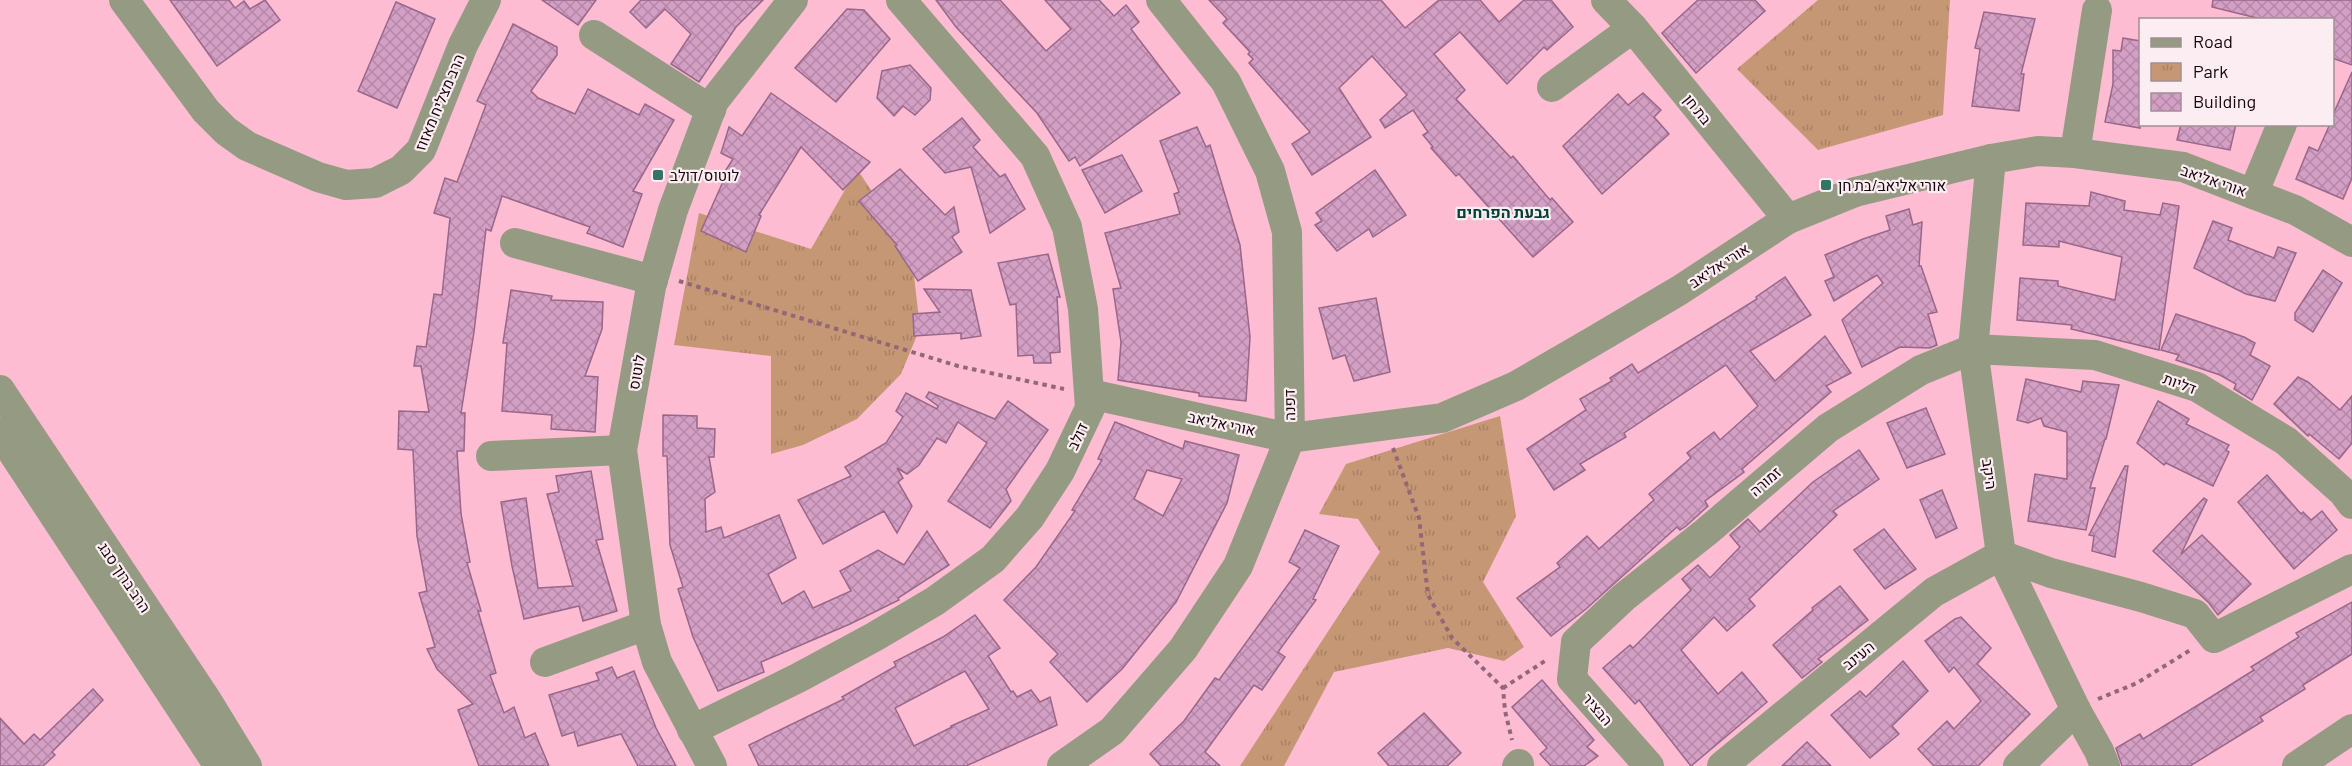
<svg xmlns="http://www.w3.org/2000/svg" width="2352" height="766" viewBox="0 0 2352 766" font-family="Barlow,Heebo,sans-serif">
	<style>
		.park { fill: url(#park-tufts) }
		.building { fill: url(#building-cross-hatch); stroke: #98678a; stroke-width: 1.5; fill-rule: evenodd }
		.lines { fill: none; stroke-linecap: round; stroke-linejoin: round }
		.path { stroke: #946776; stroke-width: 4; stroke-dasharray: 4.5 4.5; stroke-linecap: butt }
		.minor { stroke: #959a82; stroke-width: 30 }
		.poi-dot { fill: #327567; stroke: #fbedf1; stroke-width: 2 }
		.labels { text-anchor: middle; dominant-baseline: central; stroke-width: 4.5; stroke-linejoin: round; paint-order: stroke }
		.street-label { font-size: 15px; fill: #18040c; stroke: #fbedf1 }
		.poi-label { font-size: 15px; fill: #18040c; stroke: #fbedf1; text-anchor: start }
		.neighbourhood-label { font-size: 16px; font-weight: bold; fill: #034036; stroke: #fbedf1 }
	</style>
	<defs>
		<pattern id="park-tufts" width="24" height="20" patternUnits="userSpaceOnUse" patternTransform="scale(1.5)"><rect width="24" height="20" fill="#c69775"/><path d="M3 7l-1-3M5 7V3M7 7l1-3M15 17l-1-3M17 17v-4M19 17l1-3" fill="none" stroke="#a98064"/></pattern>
		<pattern id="building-cross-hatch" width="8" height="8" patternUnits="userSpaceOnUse" patternTransform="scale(1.5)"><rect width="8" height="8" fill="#d49fc4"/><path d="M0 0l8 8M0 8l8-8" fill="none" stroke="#b587a7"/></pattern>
	</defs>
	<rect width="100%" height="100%" fill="#fdbcd1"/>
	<g class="park">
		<polygon points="1818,0 1950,0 1943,115 1818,150 1737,69"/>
		<polygon points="857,169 889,217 914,276 920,328 901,374 857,419 803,445 771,454 771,356 674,345 699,213 811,249"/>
		<polygon points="1500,416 1516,516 1483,582 1524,647 1504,661 1448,648 1334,672 1284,766 1240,766 1380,552 1358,519 1319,514 1346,464"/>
	</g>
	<g class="building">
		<polygon points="170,0 229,0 235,8 244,1 250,9 265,0 280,20 217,66"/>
		<polygon points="542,0 596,0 578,25"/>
		<polygon points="641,0 763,0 736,27 699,82 671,64 691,34 665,9 646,28 630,12"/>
		<polygon points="936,0 1000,0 1046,51 1071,29 1045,0 1099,0 1114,16 1126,5 1139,22 1131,29 1180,93 1080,166 1075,157 1069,161 1037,113 956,27"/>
		<polygon points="1209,0 1381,0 1405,28 1439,0 1480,0 1499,22 1524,0 1551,0 1573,27 1547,50 1544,47 1507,84 1460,32 1434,54 1465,90 1456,99 1511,158 1513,156 1550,200 1552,198 1573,222 1533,257 1459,174 1456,176 1431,148 1433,147 1423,135 1428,132 1413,110 1385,128 1380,120 1407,95 1372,56 1339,88 1371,137 1312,175 1292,144 1310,132 1249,63 1253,59 1248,54 1250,52 1223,23 1227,19"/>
		<polygon points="1698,0 1755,0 1765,11 1696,73 1662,33"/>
		<polygon points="2213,0 2352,0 2352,65 2332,58 2332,20 2265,20 2212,7"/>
		<polygon points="396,2 435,19 397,108 358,91"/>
		<polygon points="847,9 864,10 890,39 836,102 795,68"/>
		<polygon points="1984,12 2035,19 2021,74 2024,74 2019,111 1972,106 1980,49 1975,48"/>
		<polygon points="513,24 557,47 557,55 531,91 538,98 575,114 588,89 639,115 645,104 674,120 633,191 642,194 623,247 587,233 590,227 502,196 491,231 486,229 474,332 461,413 465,413 464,451 457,451 461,514 470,562 467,563 481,611 478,611 496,673 490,675 504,713 514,707 525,738 535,733 549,766 479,766 458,710 473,704 437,669 427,649 435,647 419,593 427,591 417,536 413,450 398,449 399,411 429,412 421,366 414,366 417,346 426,347 434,294 442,295 450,218 434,213 445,178 457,182 486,105 477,101"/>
		<polygon points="2123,38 2140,41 2140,128 2105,122 2113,84 2113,50 2121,51"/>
		<polygon points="910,65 931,88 930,100 915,115 903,106 894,116 877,98 882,71"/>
		<polygon points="2352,72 2352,178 2343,199 2296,179 2309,147 2318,151 2330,124 2332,124 2332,117"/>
		<polygon points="771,93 870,162 843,190 801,147 759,215 761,216 746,252 701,231 726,175 724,173 733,159 721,153 729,127 742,136"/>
		<polygon points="1643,93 1661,110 1654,117 1669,134 1602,194 1563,146 1618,94 1628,105"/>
		<polygon points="962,118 980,140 973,147 1000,177 1005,174 1025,209 990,233 971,167 945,173 923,149"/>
		<polygon points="2181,124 2236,124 2230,150 2177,140"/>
		<polygon points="1197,127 1206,147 1210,145 1240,245 1250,337 1246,401 1199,396 1199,393 1118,380 1121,342 1113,289 1121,288 1105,233 1180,214 1174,194 1179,192 1160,141"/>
		<polygon points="1122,155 1142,191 1105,213 1082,170"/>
		<polygon points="900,169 945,215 954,207 959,232 952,237 962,252 918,281 895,246 897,245 859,201"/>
		<polygon points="1375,170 1406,215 1373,237 1369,229 1337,251 1315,225 1322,221 1316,213"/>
		<polygon points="2091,192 2125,201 2124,210 2160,215 2163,203 2179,206 2159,350 2071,329 2072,325 2017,320 2020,278 2058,281 2058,286 2115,300 2122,257 2059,241 2059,247 2023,245 2026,203 2089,206"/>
		<polygon points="1909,209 1913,225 1922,222 1919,266 1921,266 1937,312 1928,314 1937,345 1930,348 1900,347 1862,367 1842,320 1883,283 1877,275 1834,301 1825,281 1834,277 1825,255 1863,239 1890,230 1886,216"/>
		<polygon points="2213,221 2232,228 2228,240 2274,258 2278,247 2296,253 2275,301 2246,294 2194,268"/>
		<polygon points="1048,254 1060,297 1057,297 1060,352 1050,353 1051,363 1034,363 1033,355 1018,356 1016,304 1010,305 998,263"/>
		<polygon points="2323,270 2342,283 2313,332 2295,320 2295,313"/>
		<polygon points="1785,277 1811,315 1750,351 1775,381 1825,336 1851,373 1826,386 1831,392 1742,469 1744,472 1705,501 1708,506 1686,526 1680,530 1677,527 1586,609 1551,636 1517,598 1560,567 1557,563 1587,536 1599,549 1654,500 1649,494 1691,458 1687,453 1714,432 1720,440 1758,406 1726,365 1624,433 1626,437 1580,464 1585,470 1554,490 1527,449 1586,410 1580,399 1612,381 1610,378 1632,364 1638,373 1757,299 1756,297"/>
		<polygon points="924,289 971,290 981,336 961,339 961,333 914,336 913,314 940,312"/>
		<polygon points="511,290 552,296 551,300 603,302 602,329 585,376 598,377 595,432 551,429 552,415 502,411 507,343 503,343"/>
		<polygon points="1376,298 1390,372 1354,381 1345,355 1333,359 1319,308"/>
		<polygon points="2176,314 2244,337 2255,343 2250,355 2270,366 2252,400 2234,389 2236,384 2220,375 2176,360 2179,355 2161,350"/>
		<polygon points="2298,377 2308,382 2340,410 2352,396 2352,443 2339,459 2309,434 2308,436 2274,404"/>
		<polygon points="2026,379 2081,392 2083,381 2119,385 2106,439 2105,439 2090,488 2095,488 2086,530 2028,521 2035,474 2067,479 2067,432 2044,426 2041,418 2028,423 2017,420"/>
		<polygon points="929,392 995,419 1008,401 1048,430 1006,489 1011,501 990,528 948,501 987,443 958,422 946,443 937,438 919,465 907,474 897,468 903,478 898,482 912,506 897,533 884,511 823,544 798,500 851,476 845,467 886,443 903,417 896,411 906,393 937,409 938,406 926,397"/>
		<polygon points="2158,401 2189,419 2186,424 2229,445 2226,450 2229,452 2213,486 2166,463 2164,465 2137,443"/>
		<polygon points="1926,408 1945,454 1907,468 1887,423"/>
		<polygon points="663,415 697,416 697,428 715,429 714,457 709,457 715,492 705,499 706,532 721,527 724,538 779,515 796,558 768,574 782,604 804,591 813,608 851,591 840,571 878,550 904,565 927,531 949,565 898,598 899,600 850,624 761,662 764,672 718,691 693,637 678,589 683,587 670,545 667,456 663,456"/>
		<path d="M1115,422L1183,449L1185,441L1239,455L1227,503L1176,602L1122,669L1087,702L1050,662L1058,654L1004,600L1036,567L1075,511L1072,510L1102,460L1098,459ZM1147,470L1182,479L1163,516L1134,499Z"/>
		<polygon points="1859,450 1879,479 1833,511 1837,515 1749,599 1755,606 1727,631 1714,617 1681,650 1718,694 1742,672 1767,702 1691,766 1639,700 1635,704 1603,668 1630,645 1633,648 1691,590 1682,579 1698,565 1710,578 1740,547 1730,535 1748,519 1760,532 1813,482"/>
		<polygon points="2125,466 2128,466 2115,557 2092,551 2094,536 2089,535"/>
		<polygon points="591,471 603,539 596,540 617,611 583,621 579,606 524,619 512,566 501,502 526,498 538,588 573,586 547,494 559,492 556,476"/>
		<polygon points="2267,475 2301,514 2303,512 2311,520 2322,511 2337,530 2294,569 2238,502"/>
		<polygon points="1942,490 1957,528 1936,538 1920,500"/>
		<polygon points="2204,498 2207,500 2181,554 2202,535 2251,584 2218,615 2209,603 2153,551"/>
		<polygon points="1884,529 1916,569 1885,589 1854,550"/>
		<polygon points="1305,530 1339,546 1313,599 1316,600 1278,652 1285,657 1262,690 1254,685 1205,752 1220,766 1161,766 1150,754 1184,721 1215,678 1219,680 1300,568 1289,562"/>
		<polygon points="1840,586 1868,620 1818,659 1822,662 1802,678 1773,645 1813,610 1812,608"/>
		<polygon points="2352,602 2352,654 2303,685 2305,689 2260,717 2263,721 2190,766 2122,766 2116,748 2140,734 2143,739 2203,702 2254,670 2251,667 2299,637 2296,633"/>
		<path d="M975,615L1000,648L988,656L1011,692L1013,691L1017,697L1031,690L1040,702L1050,697L1057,725L966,766H759L749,745L844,699L842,697L896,666L894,662L943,637ZM965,671L989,709L951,726L952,727L914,746L895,708Z"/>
		<polygon points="1961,617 1991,648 1977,664 2030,714 1978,766 1934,766 1918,749 1947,721 1954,729 1981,701 1954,667 1949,672 1925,641 1955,619"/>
		<polygon points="1903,661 1928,691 1892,726 1899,734 1870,758 1831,715 1860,691 1866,697"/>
		<polygon points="612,667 617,678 634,671 656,728 676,766 638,766 621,734 578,746 574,732 562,736 549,695 599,680 596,673"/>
		<polygon points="1542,680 1594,740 1587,747 1598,756 1584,766 1551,766 1540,754 1547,748 1512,707"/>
		<polygon points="93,689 103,700 52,752 55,755 43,766 0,766 0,718 24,744 34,734 40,740"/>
		<polygon points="1424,713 1461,753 1447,766 1389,766 1378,753"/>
		<polygon points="1807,742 1831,766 1782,766"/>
	</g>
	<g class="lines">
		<g class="path">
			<polyline points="679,281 958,366 1064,389"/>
			<polyline points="1393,448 1419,518 1428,595 1452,638 1503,688 1505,711 1512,740"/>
			<polyline points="1503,688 1548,659"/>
			<polyline points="2098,699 2137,683 2192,649"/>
		</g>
		<g class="minor">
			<polyline points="124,0 206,111 226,131 247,146 318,177 346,185 375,183 401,170 421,150 463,45 486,0"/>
			<polyline points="1606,0 1633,28 1788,219"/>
			<polyline points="594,35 711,110"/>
			<polyline points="1552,87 1633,28"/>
			<polyline points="2075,153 2097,10"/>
			<polyline points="1991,159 1973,349 2001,555 2076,710 2099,751 2105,766"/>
			<polyline points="2253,194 2282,124"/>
			<polyline points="515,243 653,280"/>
			<polyline points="0,390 206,699 247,766"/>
			<polyline points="1090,394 1290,438 1442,418 1516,386 1592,342 1680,290 1788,219 1855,192 1991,159 2038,151 2075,153 2183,167 2295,210 2352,242"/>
			<polyline points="0,433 219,766"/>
			<polyline points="491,456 622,450"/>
			<polyline points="545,662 646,625"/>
			<polyline points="692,730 798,678 874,637 935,601 993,559 1030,517 1060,471 1090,408 1083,309 1067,227 1035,156 901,0"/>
			<polyline points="712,766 657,662 646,625 622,450 651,287 673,210 714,101 793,0"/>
			<polyline points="1062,766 1112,731 1183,649 1238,566 1290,438 1287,232 1270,171 1226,82 1161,0"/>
			<polyline points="1517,766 1519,764"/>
			<polyline points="1649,766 1572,679 1576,642 1624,597 1706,532 1828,428 1921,370 1973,349 2095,355 2197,387 2286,441 2343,492 2352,504"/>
			<polyline points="1722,766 1934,592 2001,555 2051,573 2141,597 2195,614 2214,638 2352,569"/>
			<polyline points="2018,766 2076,710"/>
			<polyline points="2297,766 2352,729"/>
		</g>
	</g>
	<g class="poi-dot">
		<rect x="652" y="169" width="12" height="12" rx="3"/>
		<rect x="1820" y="179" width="12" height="12" rx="3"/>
	</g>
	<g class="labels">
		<g class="street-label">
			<text transform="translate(439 102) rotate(-67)">הרב מצליח מאזוז</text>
			<text transform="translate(1698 109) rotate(51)">בת חן</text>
			<text transform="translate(2214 180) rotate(19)">אורי אליאב</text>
			<text transform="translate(1719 265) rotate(-33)">אורי אליאב</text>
			<text transform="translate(636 372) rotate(-80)">לוטוס</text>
			<text transform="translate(2180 383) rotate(20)">דליות</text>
			<text transform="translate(1289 405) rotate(-91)">דפנה</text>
			<text transform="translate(1222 423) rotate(12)">אורי אליאב</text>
			<text transform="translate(1077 436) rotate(-65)">דולב</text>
			<text transform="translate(1990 474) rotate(82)">היקב</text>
			<text transform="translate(1765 481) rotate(-41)">זמורה</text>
			<text transform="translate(125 577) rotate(56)">הרב ברוך סבג</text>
			<text transform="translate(1858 655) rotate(-39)">העינב</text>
			<text transform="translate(1598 709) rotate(49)">הבציר</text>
		</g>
		<g class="poi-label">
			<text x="670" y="175">לוטוס/דולב</text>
			<text x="1838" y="185">אורי אליאב/בת חן</text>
		</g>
		<g class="neighbourhood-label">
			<text x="1503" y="211">גבעת הפרחים</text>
		</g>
	</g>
	<rect x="2139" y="18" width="195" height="108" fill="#fbedf1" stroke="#a09095" stroke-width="1.5"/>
	<rect x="2151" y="38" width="30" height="9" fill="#959a82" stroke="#a09095" stroke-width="1.5"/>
	<text x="2193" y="48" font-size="18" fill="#18040c">Road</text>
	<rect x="2151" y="63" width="30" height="18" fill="url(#park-tufts)" stroke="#a09095" stroke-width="1.5"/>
	<text x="2193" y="78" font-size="18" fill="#18040c">Park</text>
	<rect x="2151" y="93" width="30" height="18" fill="url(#building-cross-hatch)" stroke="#a09095" stroke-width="1.5"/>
	<text x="2193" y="108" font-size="18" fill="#18040c">Building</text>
</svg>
